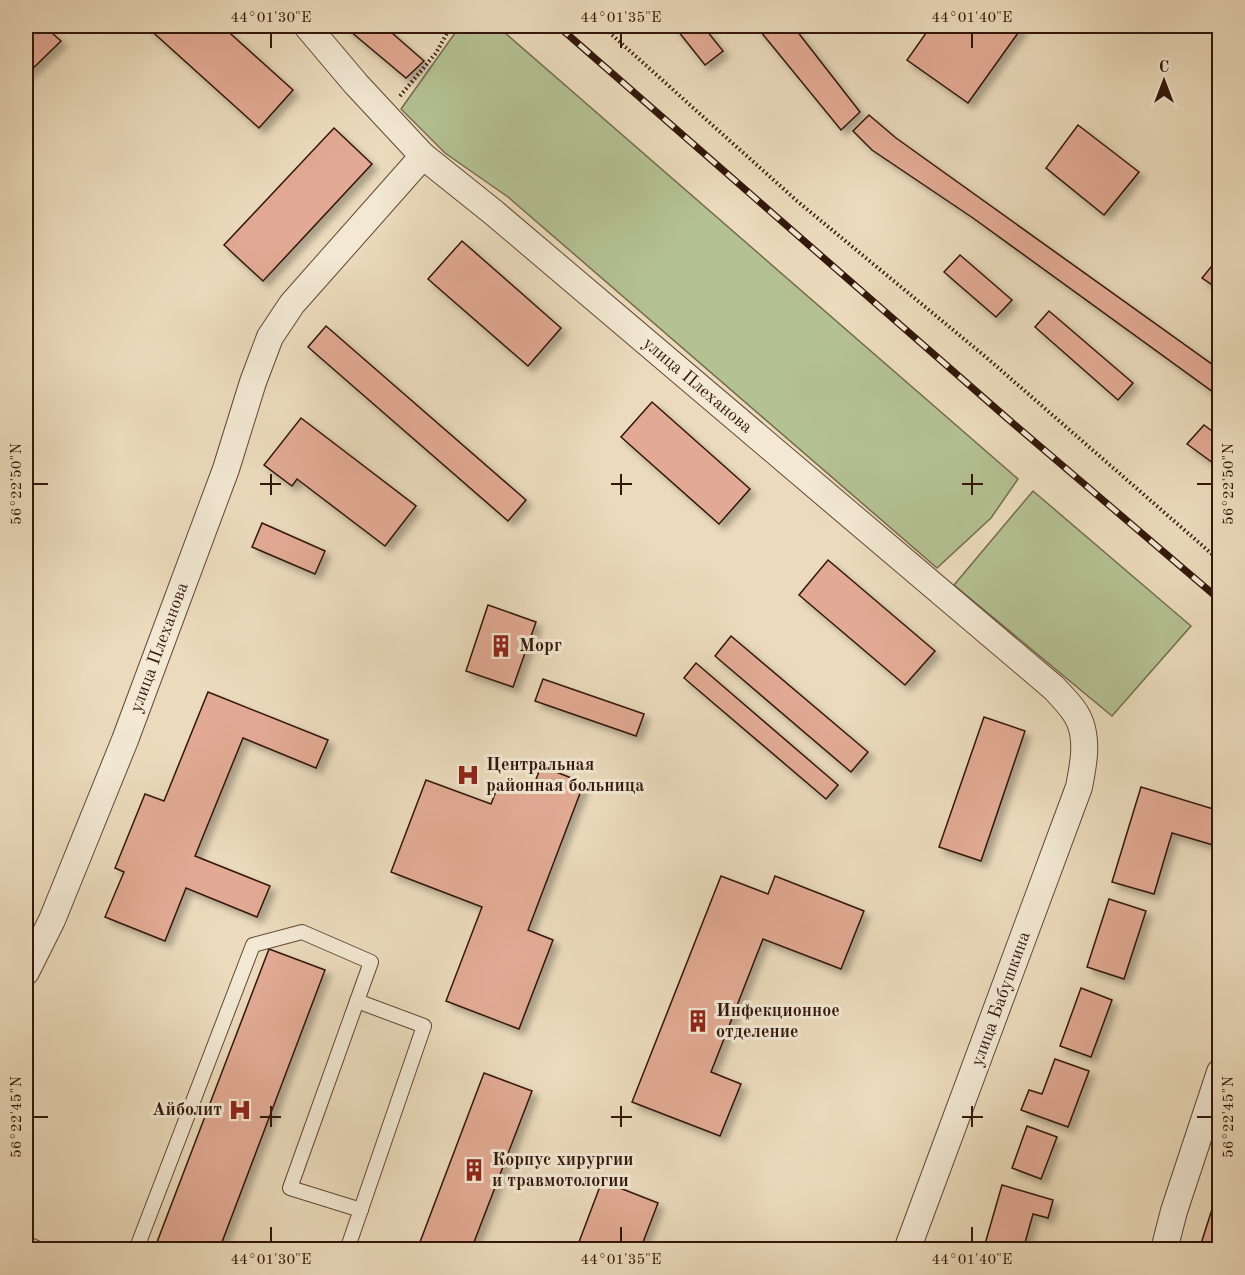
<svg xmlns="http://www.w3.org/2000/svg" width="1245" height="1275" viewBox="0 0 1245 1275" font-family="'Old Standard TT',serif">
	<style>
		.green { fill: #b4c193; stroke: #746c4e; stroke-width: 1.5 }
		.building { fill: #e2aa94; stroke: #33160a; stroke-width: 1.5; filter: url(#shadow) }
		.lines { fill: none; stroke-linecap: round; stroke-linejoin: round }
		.lane-casing { stroke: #614736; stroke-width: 16 }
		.street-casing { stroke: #614736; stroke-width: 28 }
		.path { stroke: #33160a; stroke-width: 4; stroke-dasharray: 1.5 3; stroke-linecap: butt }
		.lane { stroke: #f2e8d3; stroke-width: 14 }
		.street { stroke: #f2e8d3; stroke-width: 26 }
		.rail-casing { stroke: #33160a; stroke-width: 7 }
		.rail { stroke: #f2e8d3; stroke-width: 4.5; stroke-dasharray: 14; stroke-linecap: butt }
		.ticks { fill: none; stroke: #33160a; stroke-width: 2 }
		.labels { text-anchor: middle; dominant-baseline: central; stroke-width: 6; stroke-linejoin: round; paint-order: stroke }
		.street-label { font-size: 18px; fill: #33160a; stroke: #f2e8d3 }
		.poi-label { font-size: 18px; font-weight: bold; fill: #33160a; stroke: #f2e8d3; text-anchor: start }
		.neatline { fill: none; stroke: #33160a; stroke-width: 2 }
		.ticks-label { font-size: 15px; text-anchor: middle; fill: #33160a }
	</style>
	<defs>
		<filter id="shadow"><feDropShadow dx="5.5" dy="5.5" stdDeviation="3" flood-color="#0004"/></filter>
	</defs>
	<rect width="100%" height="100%" fill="#ebdbbc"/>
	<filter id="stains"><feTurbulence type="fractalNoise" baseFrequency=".00333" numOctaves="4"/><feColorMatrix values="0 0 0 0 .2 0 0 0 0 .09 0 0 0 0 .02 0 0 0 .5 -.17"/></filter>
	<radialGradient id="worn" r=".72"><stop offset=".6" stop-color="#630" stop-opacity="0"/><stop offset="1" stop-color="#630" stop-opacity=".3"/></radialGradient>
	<g class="green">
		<polygon points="460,26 497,26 1018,479 991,518 937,568 508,197 445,153 401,109"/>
		<polygon points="1033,491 1191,626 1112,716 954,585"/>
	</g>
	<g class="building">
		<polygon points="26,26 44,26 61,41 26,75"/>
		<polygon points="146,26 222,26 293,90 259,128"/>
		<polygon points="344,26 384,26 424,61 406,78"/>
		<polygon points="674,26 703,26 723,51 705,65"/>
		<polygon points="756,26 793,26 860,112 841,130"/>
		<polygon points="931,26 1023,26 968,103 907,60"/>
		<polygon points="869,115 896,138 1220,370 1220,397 973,218 872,150 853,131"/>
		<polygon points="1078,125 1139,172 1104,215 1046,168"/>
		<polygon points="334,128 372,164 263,281 224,245"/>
		<polygon points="462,241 561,328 528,366 428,279"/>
		<polygon points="960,255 1012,300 996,317 944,272"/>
		<polygon points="1220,256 1220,290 1202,278"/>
		<polygon points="1049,311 1133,383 1118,400 1035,327"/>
		<polygon points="326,326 526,500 508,521 308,347"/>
		<polygon points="652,402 750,489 719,524 621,437"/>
		<polygon points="301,418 416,506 385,546 297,479 292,486 264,465"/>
		<polygon points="1204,425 1220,437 1220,468 1187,444"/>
		<polygon points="1220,468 1220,481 1214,477"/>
		<polygon points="262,523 325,551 315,574 252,547"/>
		<polygon points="828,560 935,651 905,685 799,595"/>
		<polygon points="488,605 536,622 513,687 466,671"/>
		<polygon points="731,636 868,752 851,772 715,656"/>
		<polygon points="696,663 838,785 826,799 684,678"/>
		<polygon points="543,679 644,714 636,736 535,701"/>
		<polygon points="208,692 328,740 316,768 243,738 195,856 270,886 257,917 186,888 165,941 105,917 124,872 115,868 145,794 164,801"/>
		<polygon points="984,717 1025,731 981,861 939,847"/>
		<polygon points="541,766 584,783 528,930 553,940 519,1029 446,1001 482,907 391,872 426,780 491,804 500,781 531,793"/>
		<polygon points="1141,787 1220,811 1220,847 1172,833 1154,894 1112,882"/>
		<polygon points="721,876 768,894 775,876 864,911 841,969 763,939 711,1072 741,1084 720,1136 632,1102"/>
		<polygon points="1109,899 1146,911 1124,979 1087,967"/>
		<polygon points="269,949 325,970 219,1250 154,1250"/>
		<polygon points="1081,988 1112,1000 1091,1057 1060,1046"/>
		<polygon points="1055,1059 1089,1071 1068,1127 1021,1110 1029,1090 1042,1094"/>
		<polygon points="484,1073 532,1091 471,1250 417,1250"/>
		<polygon points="1027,1126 1057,1137 1041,1179 1012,1168"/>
		<polygon points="1220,1177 1220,1193 1215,1192"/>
		<polygon points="602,1181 658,1203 640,1250 576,1250"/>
		<polygon points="1002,1185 1053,1200 1048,1218 1033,1214 1023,1250 1005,1250 985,1244"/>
		<polygon points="1214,1203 1220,1205 1220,1250 1199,1250"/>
	</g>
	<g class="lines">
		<g class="lane-casing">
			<g id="lane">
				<polyline points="357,1001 290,1188 361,1210"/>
				<polyline points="26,1243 41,1250"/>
				<polyline points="136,1250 253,945 302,932 371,962 357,1001 424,1026 347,1250"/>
			</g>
		</g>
		<g class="street-casing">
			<g id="street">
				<path id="s1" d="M307,26L356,84L423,156L493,212L1054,688C1063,698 1075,709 1080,722C1088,743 1083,766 1079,787L907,1250"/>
				<path id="s2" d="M26,972L52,920L125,740L226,469L253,382L270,337L292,304L423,156"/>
				<polyline points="1164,1250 1174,1211 1220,1072"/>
			</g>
		</g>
		<g class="path">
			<polyline points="602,26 797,201 987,358 1220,561"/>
			<polyline points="400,96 436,53 451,26"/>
		</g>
		<use href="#lane" class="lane"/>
		<use href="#street" class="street"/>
		<g class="rail-casing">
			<polyline id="rail" points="558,26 1008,419 1220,600"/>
		</g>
		<use href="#rail" class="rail"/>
	</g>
	<path class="ticks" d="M271,33V48M621,33V48M972,33V48M271,474V495M621,474V495M972,474V495M33,484H48M260,484H281M611,484H632M962,484H983M1197,484H1212M271,1106V1127M621,1106V1127M972,1106V1127M33,1117H48M260,1117H281M611,1117H632M962,1117H983M1197,1117H1212M271,1227V1242M621,1227V1242M972,1227V1242"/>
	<defs>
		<g id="building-bare" transform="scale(1.8)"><path d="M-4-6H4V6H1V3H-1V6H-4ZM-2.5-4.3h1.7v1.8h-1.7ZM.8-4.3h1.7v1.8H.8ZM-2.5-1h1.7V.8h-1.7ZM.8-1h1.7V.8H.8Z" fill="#8f2418" stroke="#f2e8d3" stroke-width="2.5" paint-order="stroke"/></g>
		<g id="hospital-bare" transform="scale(1.8)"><path d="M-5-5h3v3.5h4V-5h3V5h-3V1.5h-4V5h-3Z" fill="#8f2418" stroke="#f2e8d3" stroke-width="2.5" paint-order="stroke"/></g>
	</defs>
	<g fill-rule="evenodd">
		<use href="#building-bare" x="501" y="646"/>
		<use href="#hospital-bare" x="468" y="775"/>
		<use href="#building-bare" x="698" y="1021"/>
		<use href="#hospital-bare" x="240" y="1110"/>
		<use href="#building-bare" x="474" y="1170"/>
	</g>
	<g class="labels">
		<g class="street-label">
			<text stroke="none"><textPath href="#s1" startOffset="532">улица Плеханова</textPath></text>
			<text stroke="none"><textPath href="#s2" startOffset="351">улица Плеханова</textPath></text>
			<text transform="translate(1001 999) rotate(-70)">улица Бабушкина</text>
		</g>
		<g class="poi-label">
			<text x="519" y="646">Морг</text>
			<text x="486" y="765">Центральная<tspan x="486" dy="21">районная больница</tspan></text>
			<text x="716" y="1011">Инфекционное<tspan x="716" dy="21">отделение</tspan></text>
			<text x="222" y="1110" text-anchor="end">Айболит</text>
			<text x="492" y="1160">Корпус хирургии<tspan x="492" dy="21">и травмотологии</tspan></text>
		</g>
	</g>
	<rect width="1245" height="1275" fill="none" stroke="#ebdbbc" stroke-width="66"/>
	<g transform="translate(1164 81)" stroke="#f2e8d3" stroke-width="4.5" paint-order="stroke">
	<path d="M0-4.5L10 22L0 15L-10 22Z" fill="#33160a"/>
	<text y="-9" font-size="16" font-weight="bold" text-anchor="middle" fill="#33160a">С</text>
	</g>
	<rect x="33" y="33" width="1179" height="1209" class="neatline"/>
	<g class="ticks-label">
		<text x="271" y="22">44°01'30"E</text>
		<text x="621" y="22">44°01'35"E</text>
		<text x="972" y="22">44°01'40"E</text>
		<text transform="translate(16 484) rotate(-90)" y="5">56°22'50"N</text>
		<text transform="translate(1228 484) rotate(-90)" y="5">56°22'50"N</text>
		<text transform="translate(16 1117) rotate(-90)" y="5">56°22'45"N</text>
		<text transform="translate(1228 1117) rotate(-90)" y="5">56°22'45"N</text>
		<text x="271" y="1264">44°01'30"E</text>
		<text x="621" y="1264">44°01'35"E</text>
		<text x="972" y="1264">44°01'40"E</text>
	</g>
	<rect width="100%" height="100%" filter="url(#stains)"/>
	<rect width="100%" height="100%" fill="url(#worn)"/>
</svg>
